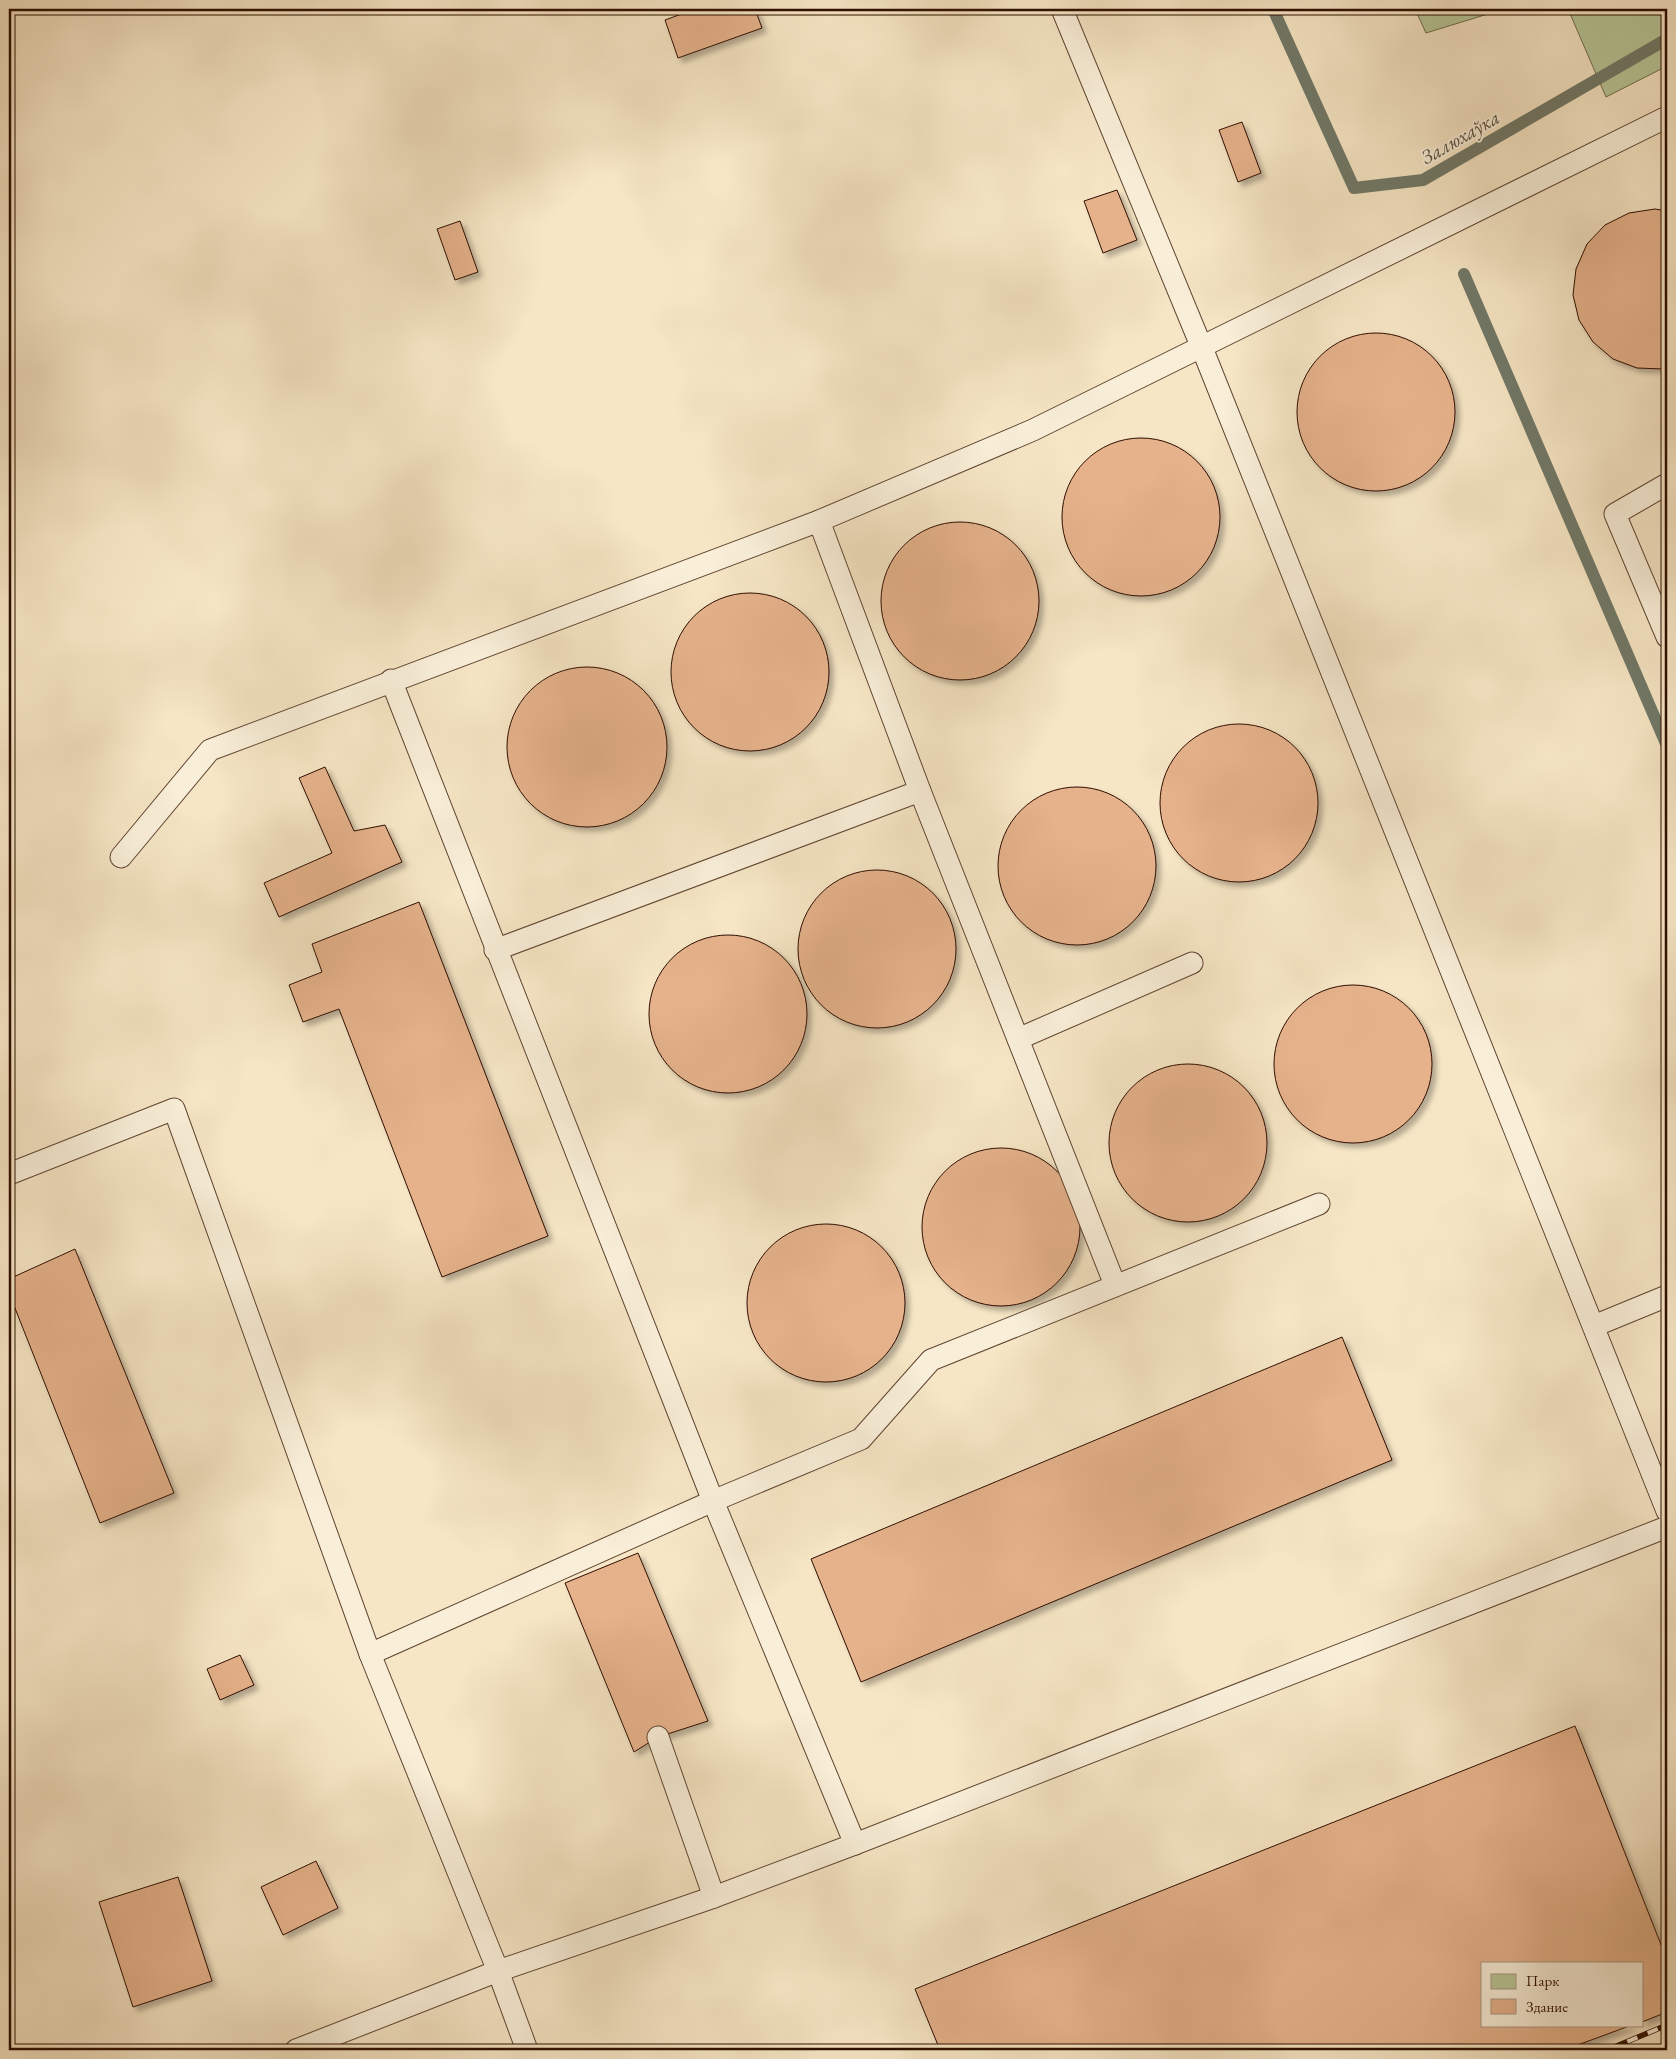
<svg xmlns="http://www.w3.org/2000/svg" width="1676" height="2059" viewBox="0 0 1676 2059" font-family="'EB Garamond',serif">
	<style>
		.green { fill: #b7c698; stroke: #726a4c }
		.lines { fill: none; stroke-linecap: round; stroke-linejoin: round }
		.stream { stroke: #717968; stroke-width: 12 }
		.building { fill: #e5b28b; stroke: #2e0e00; filter: url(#shadow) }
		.lane-casing { stroke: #604431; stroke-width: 23 }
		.lane { stroke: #f9efd9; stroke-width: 21 }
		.rail-casing { stroke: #2e0e00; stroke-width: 5.5 }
		.rail { stroke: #f9efd9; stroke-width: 4; stroke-dasharray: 11; stroke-linecap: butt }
		.labels { text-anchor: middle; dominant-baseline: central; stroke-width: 4; stroke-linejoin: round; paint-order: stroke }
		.water-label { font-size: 20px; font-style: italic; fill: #554c3d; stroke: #f9efd9 }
	</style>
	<defs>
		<filter id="shadow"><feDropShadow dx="4.5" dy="4.5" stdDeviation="2.5" flood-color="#0004"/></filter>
	</defs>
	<rect width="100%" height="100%" fill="#f6e6c5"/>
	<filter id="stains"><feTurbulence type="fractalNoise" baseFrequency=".004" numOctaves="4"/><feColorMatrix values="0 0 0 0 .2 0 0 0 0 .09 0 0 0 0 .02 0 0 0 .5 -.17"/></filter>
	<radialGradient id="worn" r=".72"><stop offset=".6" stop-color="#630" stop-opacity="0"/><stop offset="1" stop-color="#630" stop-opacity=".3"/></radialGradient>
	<g class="green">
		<polygon points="1415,9 1504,9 1426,33"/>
		<polygon points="1568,9 1667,9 1667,66 1606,97"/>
	</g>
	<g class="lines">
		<g class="stream">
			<polyline points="1273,9 1354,188 1423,180 1667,39"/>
			<polyline points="1464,274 1667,746"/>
		</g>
	</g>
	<g class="building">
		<polygon points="695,9 755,9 762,28 678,58 665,20"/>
		<polygon points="1242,122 1261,173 1238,182 1219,130"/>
		<polygon points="1117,190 1137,240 1103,253 1084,201"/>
		<polygon points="1655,209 1667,211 1667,368 1664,369 1637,368 1613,359 1593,342 1579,320 1573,295 1576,269 1587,244 1605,225 1629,213"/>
		<polygon points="460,221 478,272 455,280 437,229"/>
		<circle cx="1376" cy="412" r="79"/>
		<circle cx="1141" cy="517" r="79"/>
		<circle cx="960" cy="601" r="79"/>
		<circle cx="750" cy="672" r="79"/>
		<circle cx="587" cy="747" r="80"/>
		<circle cx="1239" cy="803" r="79"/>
		<polygon points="325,767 354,831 385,825 402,862 279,917 264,883 332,853 299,778"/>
		<circle cx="1077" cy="866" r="79"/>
		<circle cx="877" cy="949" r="79"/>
		<polygon points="419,902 548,1236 442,1277 339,1009 303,1022 289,985 322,972 312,944"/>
		<circle cx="728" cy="1014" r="79"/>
		<circle cx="1353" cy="1064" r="79"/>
		<circle cx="1188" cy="1143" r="79"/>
		<circle cx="1001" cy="1227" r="79"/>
		<circle cx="826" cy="1303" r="79"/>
		<polygon points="75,1249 174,1493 100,1523 9,1293 9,1279"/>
		<polygon points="1342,1337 1392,1460 861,1682 811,1559"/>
		<polygon points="638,1553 708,1721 658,1737 634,1752 565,1583"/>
		<polygon points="240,1655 254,1685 220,1700 207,1669"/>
		<polygon points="1575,1726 1667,1960 1667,2012 1642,2022 1642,1963 1482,1963 1482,2025 1632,2025 1564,2050 940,2050 915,1989"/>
		<polygon points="316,1861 338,1908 283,1935 261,1887"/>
		<polygon points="178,1877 212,1981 133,2007 99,1902"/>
	</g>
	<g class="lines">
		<g class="lane-casing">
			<g id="lane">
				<polyline points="1062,9 1202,348 1667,1511"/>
				<polyline points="1667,484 1615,514 1667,637"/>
				<polyline points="819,521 920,791 1115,1285"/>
				<polyline points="391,680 713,1501 855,1844"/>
				<polyline points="121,857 210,750 819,521 1033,430 1667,117"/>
				<polyline points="495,950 920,791"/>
				<polyline points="1018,1039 1192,963"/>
				<polyline points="9,1174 174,1109 370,1654 498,1971 527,2050"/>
				<polyline points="1594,1326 1667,1296"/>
				<polyline points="370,1654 713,1501 861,1439 931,1360 1319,1204"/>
				<polyline points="658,1737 714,1897"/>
				<polyline points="296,2050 498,1971 714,1897 855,1844 1667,1527"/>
			</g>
		</g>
		<use href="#lane" class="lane"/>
		<g class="rail-casing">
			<g id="rail">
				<polyline points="1666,1956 1667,1955"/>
				<polyline points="1607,2050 1667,2025"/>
			</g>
		</g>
		<use href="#rail" class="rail"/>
	</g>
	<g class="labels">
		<g class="water-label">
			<text transform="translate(1460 137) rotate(-30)">Залюхаўка</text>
		</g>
	</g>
	<rect width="1676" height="2059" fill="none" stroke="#f6e6c5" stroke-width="30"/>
	<rect x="10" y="10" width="1656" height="2039" fill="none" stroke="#2e0e00" stroke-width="2.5"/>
	<rect x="15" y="15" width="1646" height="2029" fill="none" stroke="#2e0e00"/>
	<rect x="1481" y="1962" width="162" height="65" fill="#f9efd9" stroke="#a89582"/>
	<rect x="1491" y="1974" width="25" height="15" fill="#b7c698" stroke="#a89582"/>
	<text x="1526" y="1986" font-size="15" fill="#2e0e00">Парк</text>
	<rect x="1491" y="1999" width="25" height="15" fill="#e5b28b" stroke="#a89582"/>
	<text x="1526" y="2012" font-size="15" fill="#2e0e00">Здание</text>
	<rect width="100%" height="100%" filter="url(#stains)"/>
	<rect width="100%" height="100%" fill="url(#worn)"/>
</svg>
